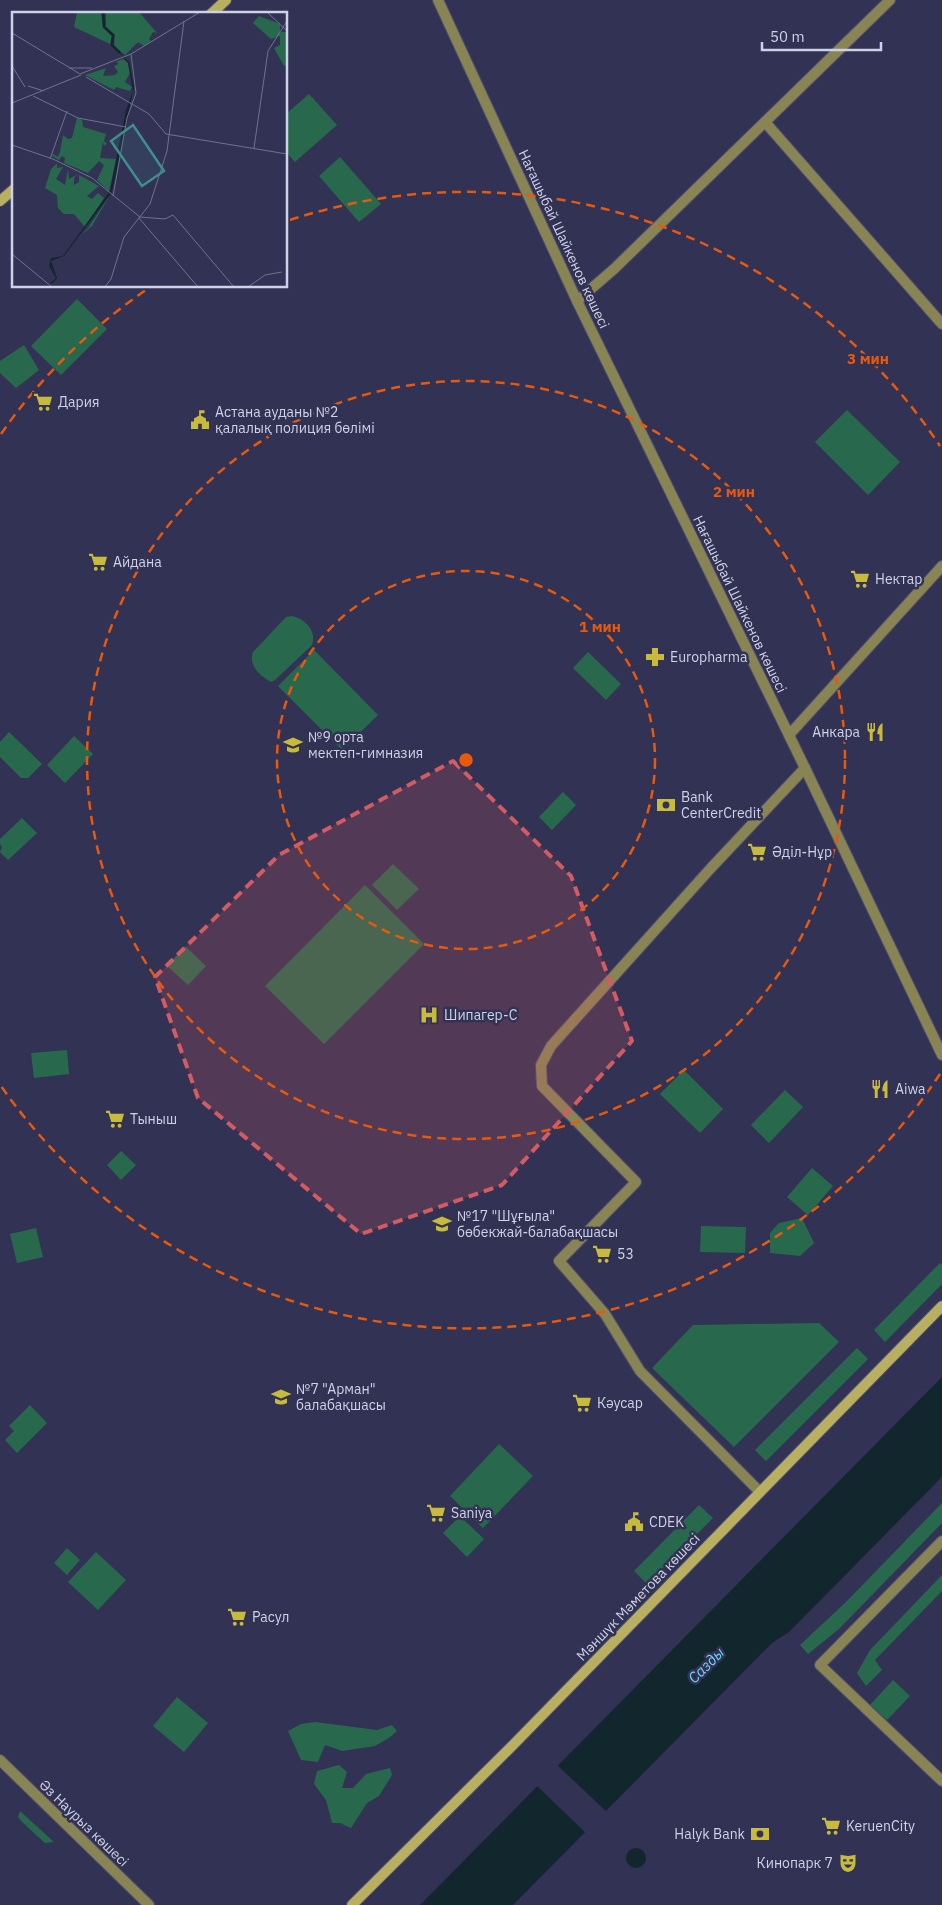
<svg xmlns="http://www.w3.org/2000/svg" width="942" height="1905" viewBox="0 0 942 1905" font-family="'IBM Plex Sans',sans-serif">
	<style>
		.green { fill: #28694e }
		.water { fill: #11262d }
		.pier { fill: #323254 }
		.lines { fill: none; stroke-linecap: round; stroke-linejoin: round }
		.minor-casing { stroke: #4e4f6e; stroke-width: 12 }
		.tertiary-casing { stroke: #4e4f6e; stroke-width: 12 }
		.secondary-casing { stroke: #4e4f6e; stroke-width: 12 }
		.minor { stroke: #898454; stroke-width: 10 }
		.tertiary { stroke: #898454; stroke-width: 10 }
		.secondary { stroke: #b8af60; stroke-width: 10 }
		.marked { fill: #d45b61; fill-opacity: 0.2; stroke: #d45b61; stroke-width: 4; stroke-dasharray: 10 6; stroke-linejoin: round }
		.ring { fill: none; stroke: #e8590c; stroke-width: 2.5; stroke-dasharray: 9 6 }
		.labels { text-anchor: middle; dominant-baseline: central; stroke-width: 5; stroke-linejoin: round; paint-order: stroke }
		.street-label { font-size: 14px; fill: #cfd1e6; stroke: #323254 }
		.poi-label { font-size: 14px; fill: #cfd1e6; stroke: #323254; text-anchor: start }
		.water-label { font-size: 15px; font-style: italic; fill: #6ed4f7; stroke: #323254 }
		.inset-river { fill: none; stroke: #11262d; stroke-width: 2.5 }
		.inset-road { fill: none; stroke: #71728e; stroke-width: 1 }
		.view { fill: #3f8d8c; fill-opacity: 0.15; stroke: #3f8d8c; stroke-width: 2.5 }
		.inset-edge { fill: none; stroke: #cfd1e6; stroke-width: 2.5 }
		.centre { fill: #e8590c; stroke: #323254; stroke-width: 2.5 }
		.ring-label { font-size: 15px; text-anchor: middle; font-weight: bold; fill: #e8590c; stroke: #323254; stroke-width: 5; stroke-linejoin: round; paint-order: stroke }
	</style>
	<rect width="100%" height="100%" fill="#323254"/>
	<g class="green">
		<polygon points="309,94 337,125 295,162 286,152 286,114"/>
		<polygon points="340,157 381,204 359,222 319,176"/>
		<polygon points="77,299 107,329 61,375 31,346"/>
		<polygon points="24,345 39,370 16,388 0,373 0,361"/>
		<polygon points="847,410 900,462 868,495 815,442"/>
		<path d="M292,616C305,619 317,631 312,645L275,680L271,682C260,676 248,665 253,652L286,617Z"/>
		<polygon points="314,650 378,715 342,750 278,686"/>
		<polygon points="588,652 621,684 606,700 573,668"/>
		<polygon points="9,732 42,764 28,778 21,778 0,757 0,742"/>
		<polygon points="74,736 93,754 65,783 47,765"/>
		<polygon points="563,792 576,805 552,830 539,817"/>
		<polygon points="22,818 37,833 8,860 0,852 2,847 0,844 0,839"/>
		<polygon points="393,864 419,889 397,910 372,885"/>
		<polygon points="365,885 424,944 324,1044 265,986"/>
		<polygon points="185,946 206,966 188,985 167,966"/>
		<polygon points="67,1050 69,1074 34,1078 31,1053"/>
		<polygon points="684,1070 723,1109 700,1133 660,1094"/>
		<polygon points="785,1090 803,1107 769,1143 751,1125"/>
		<polygon points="121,1151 136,1165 121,1180 107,1165"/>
		<polygon points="812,1168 833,1186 808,1215 787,1197"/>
		<polygon points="802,1218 814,1243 800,1256 770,1253 770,1233 779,1223"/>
		<polygon points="701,1226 746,1227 745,1253 700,1252"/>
		<polygon points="36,1228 43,1257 17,1263 10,1234"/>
		<polygon points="940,1263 942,1265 942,1284 885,1342 874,1330"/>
		<polygon points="819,1323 839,1342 734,1447 652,1368 693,1325"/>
		<polygon points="857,1348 868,1359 766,1461 755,1450"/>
		<polygon points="30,1405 47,1423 17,1453 5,1440 14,1431 9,1426"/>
		<polygon points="499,1444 533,1476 483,1528 450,1496"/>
		<polygon points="942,1503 942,1523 839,1629 808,1654 800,1645 846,1602"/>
		<polygon points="699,1505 713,1518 647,1584 634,1571"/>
		<polygon points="460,1516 484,1539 467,1557 443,1533"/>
		<polygon points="67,1548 80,1560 67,1575 54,1563"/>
		<polygon points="96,1552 126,1580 98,1610 68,1582"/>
		<polygon points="942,1575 942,1591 875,1660 882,1670 866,1686 857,1673 870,1650"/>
		<polygon points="893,1680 910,1696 887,1720 870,1705"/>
		<polygon points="177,1697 208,1723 184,1752 153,1726"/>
		<polygon points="315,1722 377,1730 392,1725 397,1731 389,1738 375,1746 342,1751 325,1745 318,1762 301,1760 288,1731 301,1724"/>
		<polygon points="339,1765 347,1772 342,1788 353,1788 366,1774 390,1768 392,1775 379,1796 367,1803 351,1828 340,1823 332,1823 326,1800 314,1784 317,1771"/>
		<polygon points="20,1811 54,1842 45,1843 22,1822 18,1817"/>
	</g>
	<g class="water">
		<polygon points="942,1377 942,1477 789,1632 772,1643 513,1905 420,1905"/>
		<circle cx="636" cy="1858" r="10"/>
	</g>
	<polygon class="pier" points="556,1764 608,1813 587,1834 536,1785"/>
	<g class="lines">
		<g class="minor-casing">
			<g id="minor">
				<polyline points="765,122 942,324"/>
				<polyline points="577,301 614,269 890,0"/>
				<polyline points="789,735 942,566"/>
				<polyline points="760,1492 640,1371 605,1314 559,1261 636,1182 542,1086 541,1065 551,1046 711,868 805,768"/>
				<polyline points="942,1541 820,1665 942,1781"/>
			</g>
		</g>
		<g class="tertiary-casing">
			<g id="tertiary">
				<polyline points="438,0 577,301 805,768 942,1055"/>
				<polyline points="0,1760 149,1905"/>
			</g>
		</g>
		<g class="secondary-casing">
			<g id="secondary">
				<polyline points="211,14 226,0"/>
				<polyline points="0,201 14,189"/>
				<polyline points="352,1905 514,1744 942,1306"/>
			</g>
		</g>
		<use href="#minor" class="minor"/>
		<use href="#tertiary" class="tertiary"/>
		<use href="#secondary" class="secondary"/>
	</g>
	<path class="marked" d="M453,761L571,876L632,1041L502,1185L361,1234L198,1098L155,977L279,855Z"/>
	<g class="ring">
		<circle cx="466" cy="760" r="189"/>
		<circle cx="466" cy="760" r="379"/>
		<path d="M940 1074A568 568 0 0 1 1 1086M1 434A568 568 0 0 1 152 286M290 220A568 568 0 0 1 940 446"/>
	</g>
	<defs>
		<g id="supermarket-bare" transform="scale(1.5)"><path d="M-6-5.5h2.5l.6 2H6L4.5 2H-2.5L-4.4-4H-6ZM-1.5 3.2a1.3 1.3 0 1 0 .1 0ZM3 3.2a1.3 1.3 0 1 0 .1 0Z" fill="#c8bb3b" stroke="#323254" stroke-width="2.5" paint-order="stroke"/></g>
		<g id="civic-bare" transform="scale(1.5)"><path d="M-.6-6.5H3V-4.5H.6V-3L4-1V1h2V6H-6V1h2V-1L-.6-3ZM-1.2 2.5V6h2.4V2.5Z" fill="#c8bb3b" stroke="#323254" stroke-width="2.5" paint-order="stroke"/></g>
		<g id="pharmacy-bare" transform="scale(1.5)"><path d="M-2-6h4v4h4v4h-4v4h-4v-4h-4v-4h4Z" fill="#c8bb3b" stroke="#323254" stroke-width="2.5" paint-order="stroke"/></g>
		<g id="restaurant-bare" transform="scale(1.5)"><path d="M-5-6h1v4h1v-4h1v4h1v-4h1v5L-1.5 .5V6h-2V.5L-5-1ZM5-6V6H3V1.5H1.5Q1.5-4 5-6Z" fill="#c8bb3b" stroke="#323254" stroke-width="2.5" paint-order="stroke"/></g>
		<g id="school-bare" transform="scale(1.5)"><path d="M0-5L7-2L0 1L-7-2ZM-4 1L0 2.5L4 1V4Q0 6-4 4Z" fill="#c8bb3b" stroke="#323254" stroke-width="2.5" paint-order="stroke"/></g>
		<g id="bank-bare" transform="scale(1.5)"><path d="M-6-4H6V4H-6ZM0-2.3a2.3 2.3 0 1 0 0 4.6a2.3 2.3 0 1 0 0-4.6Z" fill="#c8bb3b" stroke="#323254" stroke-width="2.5" paint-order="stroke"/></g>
		<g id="hospital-bare" transform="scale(1.5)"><path d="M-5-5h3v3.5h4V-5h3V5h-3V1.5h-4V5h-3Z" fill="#c8bb3b" stroke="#323254" stroke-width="2.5" paint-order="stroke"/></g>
		<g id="theatre-bare" transform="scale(1.5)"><path d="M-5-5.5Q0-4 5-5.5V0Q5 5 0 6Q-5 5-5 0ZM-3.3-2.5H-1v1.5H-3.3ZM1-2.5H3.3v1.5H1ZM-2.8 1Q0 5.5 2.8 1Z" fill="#c8bb3b" stroke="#323254" stroke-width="2.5" paint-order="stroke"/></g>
	</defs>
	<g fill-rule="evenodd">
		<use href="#supermarket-bare" x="43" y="402"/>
		<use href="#civic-bare" x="200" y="420"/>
		<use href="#supermarket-bare" x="98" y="562"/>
		<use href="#supermarket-bare" x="860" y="579"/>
		<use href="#pharmacy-bare" x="655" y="657"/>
		<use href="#restaurant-bare" x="875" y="732"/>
		<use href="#school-bare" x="293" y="745"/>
		<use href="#bank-bare" x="666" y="805"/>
		<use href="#supermarket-bare" x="757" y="852"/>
		<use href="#hospital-bare" x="429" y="1015"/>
		<use href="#restaurant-bare" x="880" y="1089"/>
		<use href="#supermarket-bare" x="115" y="1119"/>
		<use href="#school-bare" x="442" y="1224"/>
		<use href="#supermarket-bare" x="602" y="1254"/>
		<use href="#school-bare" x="281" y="1397"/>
		<use href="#supermarket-bare" x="582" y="1403"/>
		<use href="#supermarket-bare" x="436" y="1513"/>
		<use href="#civic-bare" x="634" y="1522"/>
		<use href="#supermarket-bare" x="237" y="1617"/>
		<use href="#supermarket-bare" x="831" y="1826"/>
		<use href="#bank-bare" x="760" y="1834"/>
		<use href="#theatre-bare" x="848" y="1863"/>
	</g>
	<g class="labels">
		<g class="street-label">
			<text transform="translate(564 239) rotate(65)">Нағашыбай Шайкенов көшесі</text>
			<text transform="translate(740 604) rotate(64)">Нағашыбай Шайкенов көшесі</text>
			<text transform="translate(638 1597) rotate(-46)">Мәншүк Мәметова көшесі</text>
			<text transform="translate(84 1823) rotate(44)">Әз Наурыз көшесі</text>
		</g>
		<g class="poi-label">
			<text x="58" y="402">Дария</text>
			<text x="215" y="412">Астана ауданы №2<tspan x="215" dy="16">қалалық полиция бөлімі</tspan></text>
			<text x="113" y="562">Айдана</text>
			<text x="875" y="579">Нектар</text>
			<text x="670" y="657">Europharma</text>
			<text x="860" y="732" text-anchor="end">Анкара</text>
			<text x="308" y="737">№9 орта<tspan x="308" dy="16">мектеп-гимназия</tspan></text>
			<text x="681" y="797">Bank<tspan x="681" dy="16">CenterCredit</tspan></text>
			<text x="772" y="852">Әділ-Нұр</text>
			<text x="444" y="1015">Шипагер-С</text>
			<text x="895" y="1089">Aiwa</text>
			<text x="130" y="1119">Тыныш</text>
			<text x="457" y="1216">№17 "Шұғыла"<tspan x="457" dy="16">бөбекжай-балабақшасы</tspan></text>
			<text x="617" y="1254">53</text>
			<text x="296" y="1389">№7 "Арман"<tspan x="296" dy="16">балабақшасы</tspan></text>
			<text x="597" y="1403">Кәусар</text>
			<text x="451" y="1513">Saniya</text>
			<text x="649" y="1522">CDEK</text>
			<text x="252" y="1617">Расул</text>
			<text x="846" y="1826">KeruenCity</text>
			<text x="745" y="1834" text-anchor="end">Halyk Bank</text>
			<text x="833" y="1863" text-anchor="end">Кинопарк 7</text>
		</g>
		<g class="water-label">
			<text transform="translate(706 1665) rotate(-45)">Сазды</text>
		</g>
	</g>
	<g transform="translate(12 12)">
		<rect width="275" height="275" fill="#323254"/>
		<path d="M65,0H89L91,15L100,24L98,32L62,15ZM94,0H127L145,21L141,20L137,27L139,29L132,34L126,30L113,43L102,34L103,23L94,15ZM247,4L268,12V20H275V53L272,54L262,36L268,33V24L259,27L241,11ZM111,47L116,51L118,61L113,70L120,75L118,79L104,75L102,78L73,63L94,56L91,64L103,63L106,60L102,54L107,52L104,50ZM65,106L70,108L71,115L94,122L92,129L95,132L92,134L91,130L88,146L104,147L97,179L85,168L92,153L87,149L76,161L52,151L53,146L50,144L47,148L40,144L41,142L46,145L48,140L51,123L56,127L60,126ZM45,151V156L51,155L44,167L53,173L56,157L57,167L66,162L62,166V173L67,170V163L87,174L75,184L80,187L86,181L92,186L73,215L62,202H52L46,196L45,183L33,176L39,157ZM98,183L80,214L68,224L76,216Z" fill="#28694e"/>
		<path d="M106,39L117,50L122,75L100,180L52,244L39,249L45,266L42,270L34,275L44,266L37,254L39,246L51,244L98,179L114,98L121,79L116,51Z" fill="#11262d"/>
		<path class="inset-river" d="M91,0L92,15L101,23L100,33L108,41"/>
		<path class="inset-road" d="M255,0L275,19M0,21L68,62L119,42L188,0M0,54L13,75M57,56H80M74,65L137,102L154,122L275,142M16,74L32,79M21,84L66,106L114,115M0,91L69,63M0,133L41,147L80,166L128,205L153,207L161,203L222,275M242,136L256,39L275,9M38,147L55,99M101,184L115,106L124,81L119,42M127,206L186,275M0,242L40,275M93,275L99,267L112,225L138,192L155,139L172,9M236,275L253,263L270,260"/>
		<path class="view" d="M121,113L152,159L130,174L99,129Z"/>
		<rect width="275" height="275" class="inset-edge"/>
	</g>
	<circle cx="466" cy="760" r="8" class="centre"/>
	<g class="ring-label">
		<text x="868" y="364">3 мин</text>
		<text x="734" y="497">2 мин</text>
		<text x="600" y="632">1 мин</text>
	</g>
	<path d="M762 42v8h119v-8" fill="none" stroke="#cfd1e6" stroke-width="2.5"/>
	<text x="770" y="42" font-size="15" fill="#cfd1e6" stroke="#323254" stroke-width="4" paint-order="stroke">50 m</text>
</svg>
